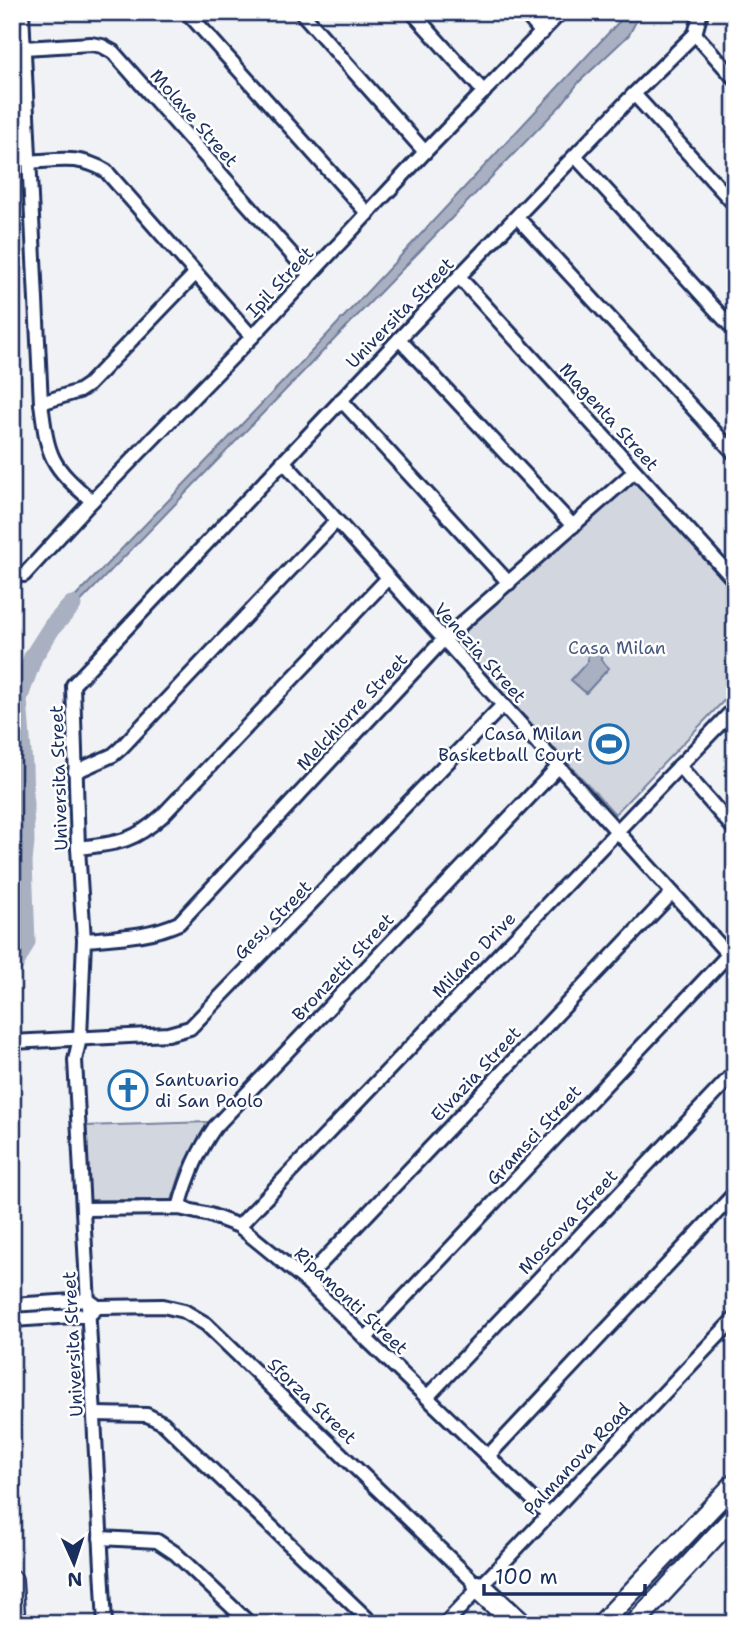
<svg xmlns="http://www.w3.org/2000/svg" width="747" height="1636" viewBox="0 0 747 1636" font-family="'Shantell Sans',sans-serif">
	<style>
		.green { fill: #d2d6df; stroke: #76829e; stroke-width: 2 }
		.water { fill: #a8b0c2; stroke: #707c9a; stroke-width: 2 }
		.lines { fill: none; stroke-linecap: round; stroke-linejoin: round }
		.river { stroke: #a8b0c2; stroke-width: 19 }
		.street-casing { stroke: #1b2f5e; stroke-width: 18 }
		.secondary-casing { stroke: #1b2f5e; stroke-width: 23 }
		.primary-casing { stroke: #1b2f5e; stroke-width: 24 }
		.street { stroke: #fff; stroke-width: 12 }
		.secondary { stroke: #fff; stroke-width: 18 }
		.primary { stroke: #fff; stroke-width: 19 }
		.labels { text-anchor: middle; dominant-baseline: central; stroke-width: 5; stroke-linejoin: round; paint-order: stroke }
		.street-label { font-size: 18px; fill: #1b2f5e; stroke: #fff }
		.park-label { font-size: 18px; fill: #49597e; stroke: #fff }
		.poi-label { font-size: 18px; fill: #1b2f5e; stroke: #fff; text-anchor: end }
	</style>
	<rect width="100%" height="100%" fill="#f1f2f5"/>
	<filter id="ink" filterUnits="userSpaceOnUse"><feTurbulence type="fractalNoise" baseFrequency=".0143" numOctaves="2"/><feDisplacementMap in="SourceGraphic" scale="14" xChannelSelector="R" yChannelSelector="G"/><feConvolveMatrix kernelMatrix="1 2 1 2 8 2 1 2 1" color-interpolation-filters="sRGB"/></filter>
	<g filter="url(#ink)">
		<g class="green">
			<polygon points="633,480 735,593 735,689 615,814 455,641"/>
			<polygon points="209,1122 182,1169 172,1200 86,1200 85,1126"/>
		</g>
		<g class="water">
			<polygon points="628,12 641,12 629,35 580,81 561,105 65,618 56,622 56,617 298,366"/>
			<polygon points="597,646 602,651 601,660 609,668 586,693 571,680 588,661 587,650"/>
		</g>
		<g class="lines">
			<polyline class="river" points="12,969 26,942 23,862 25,842 23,766 18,699 33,657 52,627 72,605"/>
			<g class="street-casing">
				<g id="street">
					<path d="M22,12L41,403C48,458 50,465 92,501"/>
					<polyline points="187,12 368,214"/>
					<polyline points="301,12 425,152"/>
					<polyline points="412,12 484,92"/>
					<polyline points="524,12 542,33"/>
					<polyline points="695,34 735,79"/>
					<polyline points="24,48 91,44 102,46 113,52 310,275"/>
					<polyline points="634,94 735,205"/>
					<polyline points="575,156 735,331"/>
					<path d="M29,162C59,160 80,155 106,171L252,337"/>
					<polyline points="517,217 735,454"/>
					<polyline points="459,277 735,581"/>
					<polyline points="399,339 573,526"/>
					<polyline points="341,400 509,583"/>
					<polyline points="41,403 79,391 88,385 195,274"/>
					<polyline points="283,461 735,962"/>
					<polyline points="24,575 92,501 252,337 425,152 561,12"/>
					<polyline points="679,766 735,830"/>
					<polyline points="75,772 113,755 121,748 336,521"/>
					<path d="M78,848C117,843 132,843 162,816L388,578"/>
					<path d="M84,940C117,937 148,937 179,923L444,639L635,471"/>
					<polyline points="12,1042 168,1034 190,1028 503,705"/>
					<path d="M179,1208C187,1178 197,1152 215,1127L558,767"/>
					<polyline points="83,1209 179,1208 210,1215 239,1226 305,1280 549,1515"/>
					<polyline points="239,1226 735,708"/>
					<polyline points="305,1280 672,893"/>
					<polyline points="12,1305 88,1300 95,1305"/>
					<polyline points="12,1320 89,1315 98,1307 163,1306 184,1311 206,1324 473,1581 476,1592 510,1624"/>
					<polyline points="366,1338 728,955"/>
					<polyline points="427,1397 735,1072"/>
					<polyline points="94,1414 147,1415 163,1423 373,1624"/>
					<polyline points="488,1456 735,1193"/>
					<polyline points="100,1538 157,1541 175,1553 250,1624"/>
					<polyline points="477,1582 483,1583 527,1624"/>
					<polyline points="105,1624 75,1060 80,1038 84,940 78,848 73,685 399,339 634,94 695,34 701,12"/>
					<polyline points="445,1624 735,1318"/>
				</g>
			</g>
			<g class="secondary-casing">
				<g id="secondary">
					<polyline points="601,1624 735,1483"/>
					<polyline points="634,1624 735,1515"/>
				</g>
			</g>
			<g class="primary-casing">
				<polyline id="primary" points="12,1580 15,1624"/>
			</g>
			<use href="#street" class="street"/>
			<use href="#secondary" class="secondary"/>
			<use href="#primary" class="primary"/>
		</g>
	</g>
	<defs>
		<g id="stadium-ring" transform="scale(2.0125)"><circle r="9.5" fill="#fff" stroke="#1f6fb2" stroke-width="1.5"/><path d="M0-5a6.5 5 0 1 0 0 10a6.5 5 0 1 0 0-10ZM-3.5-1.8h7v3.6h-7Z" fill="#1f6fb2"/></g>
		<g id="church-ring" transform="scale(2.0125)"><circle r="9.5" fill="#fff" stroke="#1f6fb2" stroke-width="1.5"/><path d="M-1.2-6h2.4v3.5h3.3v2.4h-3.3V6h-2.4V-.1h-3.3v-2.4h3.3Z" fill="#1f6fb2"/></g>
	</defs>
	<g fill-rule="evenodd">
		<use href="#stadium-ring" x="609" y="744"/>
		<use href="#church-ring" x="128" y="1090"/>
	</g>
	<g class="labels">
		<g class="street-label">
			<text transform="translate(194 118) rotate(49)">Molave Street</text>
			<text transform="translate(280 282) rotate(-47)">Ipil Street</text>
			<text transform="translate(400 313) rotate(-46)">Universita Street</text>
			<text transform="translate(609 417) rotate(48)">Magenta Street</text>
			<text transform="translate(480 653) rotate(48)">Venezia Street</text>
			<text transform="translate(352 712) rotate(-47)">Melchiorre Street</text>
			<text transform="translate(59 778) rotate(-92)">Universita Street</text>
			<text transform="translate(273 920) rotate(-46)">Gesu Street</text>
			<text transform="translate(474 955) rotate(-46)">Milano Drive</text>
			<text transform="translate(343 967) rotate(-47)">Bronzetti Street</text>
			<text transform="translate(476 1074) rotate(-47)">Elvazia Street</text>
			<text transform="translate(534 1135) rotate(-47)">Gramsci Street</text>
			<text transform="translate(568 1222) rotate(-47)">Moscova Street</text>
			<text transform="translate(351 1301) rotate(43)">Ripamonti Street</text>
			<text transform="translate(73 1344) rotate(-93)">Universita Street</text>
			<text transform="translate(312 1401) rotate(44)">Sforza Street</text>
			<text transform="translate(577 1459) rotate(-47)">Palmanova Road</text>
		</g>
		<g class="park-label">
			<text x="617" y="648">Casa Milan</text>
		</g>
		<g class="poi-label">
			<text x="582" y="734">Casa Milan<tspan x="582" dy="21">Basketball Court</tspan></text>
			<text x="155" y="1080" text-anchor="start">Santuario<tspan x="155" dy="21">di San Paolo</tspan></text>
		</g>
	</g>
	<rect width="747" height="1636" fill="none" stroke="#fff" stroke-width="42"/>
	<rect x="21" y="21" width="705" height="1594" fill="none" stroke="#1b2f5e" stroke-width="2.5" filter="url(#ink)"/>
	<g transform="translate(74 1563) rotate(177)" stroke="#ffffff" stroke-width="5" paint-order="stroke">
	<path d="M0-5L12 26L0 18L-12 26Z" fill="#1b2f5e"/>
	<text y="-10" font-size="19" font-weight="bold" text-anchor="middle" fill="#1b2f5e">N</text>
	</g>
	<path d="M484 1584v10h161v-10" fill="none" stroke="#1b2f5e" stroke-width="3.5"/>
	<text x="495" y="1584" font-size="21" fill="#1b2f5e" stroke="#ffffff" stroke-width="5" paint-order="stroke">100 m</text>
</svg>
